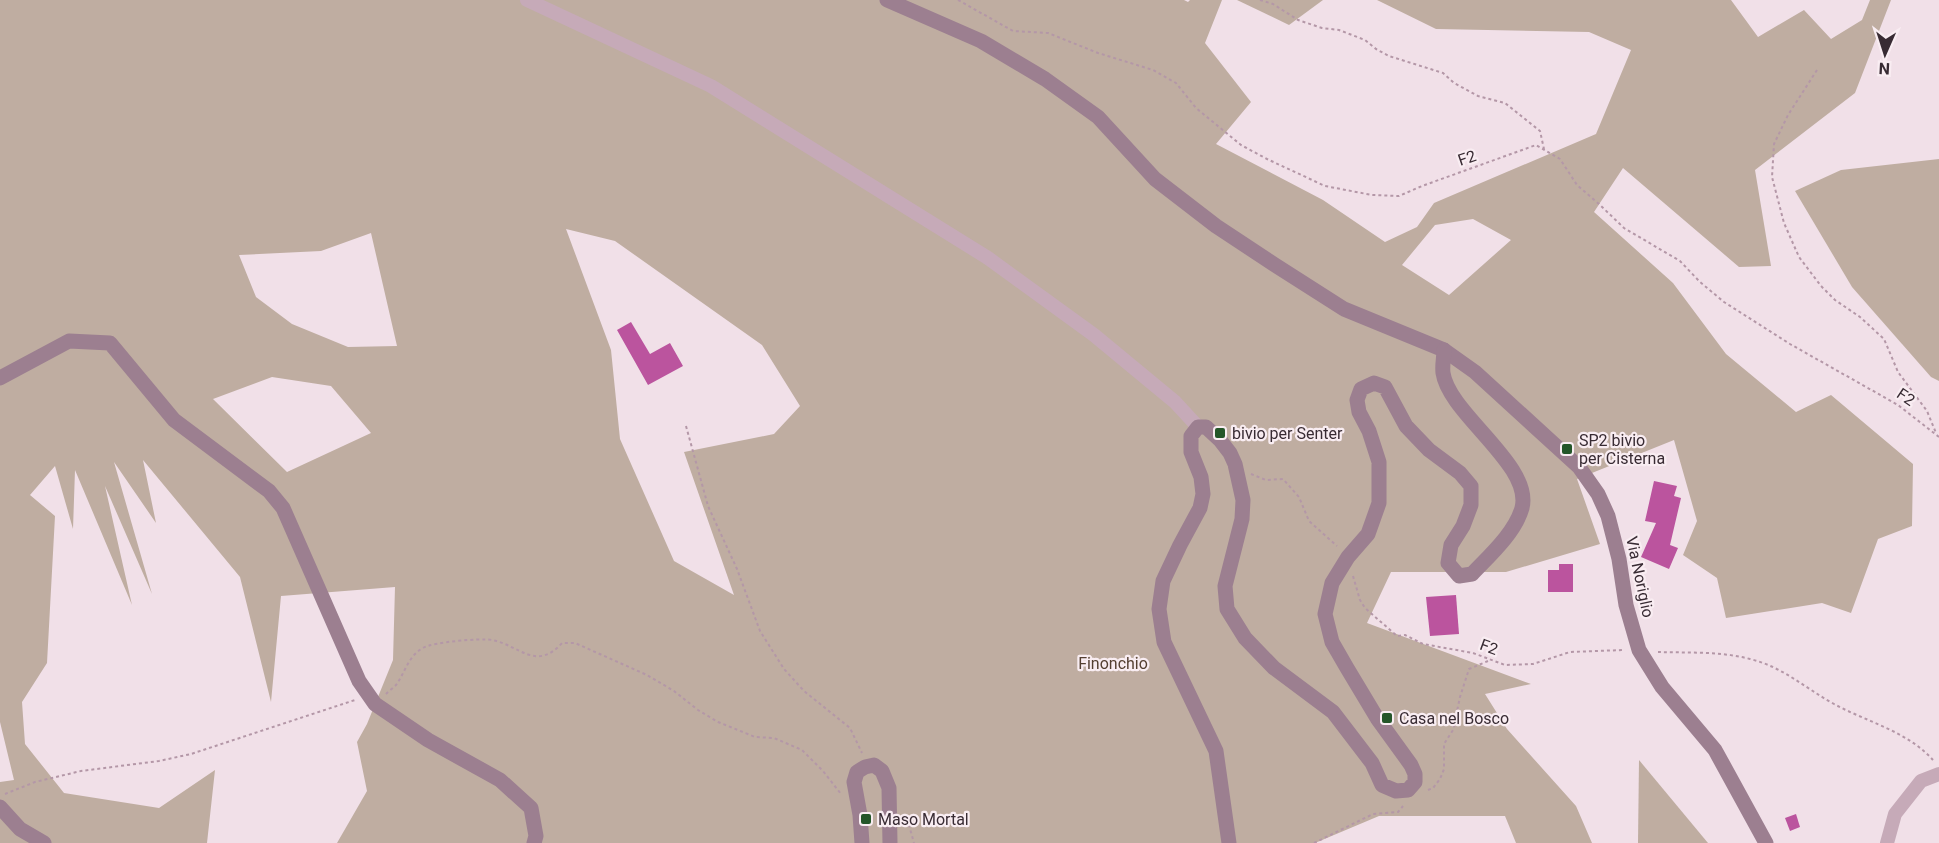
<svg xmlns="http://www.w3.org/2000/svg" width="1939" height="843" viewBox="0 0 1939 843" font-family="Roboto,sans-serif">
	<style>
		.green { fill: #bfada1; fill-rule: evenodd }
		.building { fill: #bb549e }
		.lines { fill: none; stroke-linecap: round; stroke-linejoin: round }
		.path { stroke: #b497a7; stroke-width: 2; stroke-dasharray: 3 3; stroke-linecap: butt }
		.street { stroke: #c6aab8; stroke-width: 14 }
		.secondary { stroke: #9c7f90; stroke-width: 15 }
		.poi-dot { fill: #245629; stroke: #f9edf2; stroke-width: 2 }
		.labels { text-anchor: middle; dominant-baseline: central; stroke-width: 4.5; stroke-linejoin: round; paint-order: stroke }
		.street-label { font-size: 16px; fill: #382b33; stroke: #f9edf2 }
		.poi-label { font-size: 16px; fill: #382b33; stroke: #f9edf2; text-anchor: start }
		.park-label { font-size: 16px; fill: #543f31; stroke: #f9edf2 }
	</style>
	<rect width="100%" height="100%" fill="#f1e0e8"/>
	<g class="green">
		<path d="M0,0H1184L1188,2L1190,0H1222L1205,43L1251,102L1216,144L1323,200L1385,242L1417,227L1434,203L1596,134L1631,50L1589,32L1436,29L1377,0H1731L1758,37L1804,10L1831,39L1862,20L1870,0H1891L1855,93L1755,170L1771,266L1739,267L1623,168L1594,212L1673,283L1726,354L1796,412L1831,395L1913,464L1912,526L1878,539L1851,613L1822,603L1726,618L1717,578L1683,555L1697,521L1674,440L1577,479L1600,544L1506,572H1391L1367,623L1531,684L1485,694L1507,729L1576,806L1592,843H1516L1505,816H1379L1315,843H337L367,791L357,742L367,724L393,660L395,587L281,596L271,702L240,577L143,460L156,523L114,462L152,594L105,486L132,605L75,470L73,529L55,466L30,495L55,516L47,663L22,702L25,744L64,793L159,808L215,770L207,843H0V782L14,780L0,722ZM1473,219L1511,240L1449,295L1402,265L1435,225ZM566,229L615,241L762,345L800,406L774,434L684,452L734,595L674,561L620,439L611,350ZM371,233L397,346L348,347L292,324L256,297L239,255L321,251ZM272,377L331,386L371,433L287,472L213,399Z"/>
		<polygon points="1237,0 1323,0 1289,25"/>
		<polygon points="1939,159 1939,381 1931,377 1852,287 1795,191 1841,170"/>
		<polygon points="1639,760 1708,843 1638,843"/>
	</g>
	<g class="building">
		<polygon points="631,322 650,354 670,343 683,366 648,385 617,330"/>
		<polygon points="1654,481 1677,486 1674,496 1681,498 1670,545 1678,548 1669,569 1641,557 1656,523 1645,521"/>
		<polygon points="1559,564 1573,564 1573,592 1548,592 1548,570 1559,570"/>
		<polygon points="1456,595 1459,634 1430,636 1426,597"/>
		<polygon points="1796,814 1800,827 1790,831 1785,818"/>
	</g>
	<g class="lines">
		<g class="path">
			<polyline points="958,0 1013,31 1048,33 1098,53 1153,70 1176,83 1196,108 1241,145 1267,159 1325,186 1372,195 1399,196 1422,186 1536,145 1560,159 1577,185 1599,204 1624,228 1680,261 1700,282 1724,302 1790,344 1898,405 1939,437"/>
			<polyline points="1260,0 1273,4 1298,20 1322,28 1339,30 1365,40 1376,49 1389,56 1443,73 1454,83 1478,96 1505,103 1540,131 1544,149"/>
			<polyline points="1817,70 1788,115 1774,144 1772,177 1784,223 1799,257 1821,286 1835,300 1860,317 1884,339 1898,372 1927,411 1936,433"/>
			<polyline points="686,426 708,506 737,569 760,631 784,669 804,691 850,728 862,753"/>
			<polyline points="1251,474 1266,480 1283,479 1299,497 1309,521 1337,546"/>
			<polyline points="1353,576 1360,600 1365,608 1397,636 1405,635 1423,644 1473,653 1505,665 1533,664 1570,652 1623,650"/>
			<path d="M1658,652C1688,653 1720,651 1750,659C1783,667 1805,688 1834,704C1867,722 1907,731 1933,760"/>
			<path d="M386,694C389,691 393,688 396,685C405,673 408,656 423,648C432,642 481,638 492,640C519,645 536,672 562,643H575L647,675L674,691L698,710L718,722L755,737L774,738L802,750L823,771L841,794"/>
			<polyline points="1428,790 1433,788 1440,779 1444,769 1444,744 1453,730 1460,697 1469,669 1488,661"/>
			<polyline points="5,794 35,782 81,771 159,761 191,754 355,700"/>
			<polyline points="904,821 909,825 914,843"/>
			<polyline points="1314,843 1373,814 1398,812 1403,806"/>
		</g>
		<g class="street">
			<polyline points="527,0 711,86 988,258 1094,335 1175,402 1198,427"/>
			<polyline points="1887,843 1895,814 1921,781 1939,774"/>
		</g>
		<g class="secondary">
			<polyline points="887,0 981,41 1045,79 1098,117 1155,179 1216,226 1275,265 1344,309 1444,350 1475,372 1579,467 1598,494 1608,516 1619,559 1626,605 1639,650 1662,687 1715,750 1766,843"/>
			<polyline points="0,378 69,341 110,343 174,420 269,491 283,508 359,681 375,704 428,740 500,780 531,808 536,836 534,843"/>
			<polyline points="0,807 20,829 44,843"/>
			<polyline points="862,843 860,815 854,782 857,772 865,767 874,765 882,771 889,788 890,843"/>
			<path d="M1229,843L1216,751L1164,642L1159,609L1163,581L1180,545L1200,508L1203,494L1201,477L1191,452V436L1198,427H1206L1220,440L1230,453L1235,464L1243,500L1242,519L1225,586L1227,609L1245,638L1274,668L1333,712L1372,763L1382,785L1396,791L1408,790L1415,782V774L1411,765L1377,718L1347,668L1332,642L1325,614L1332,583L1348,557L1368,534L1379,503V462L1369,431L1359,412L1357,400L1361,389L1374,383L1385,387L1406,426L1429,450L1460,473L1471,486V505L1463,526L1451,545L1448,563L1459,576L1472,574C1489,556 1515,533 1522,508C1533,465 1449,414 1443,373C1442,365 1444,357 1444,350"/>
		</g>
	</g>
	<g class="poi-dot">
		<rect x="1214" y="427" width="12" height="12" rx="3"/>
		<rect x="1561" y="443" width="12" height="12" rx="3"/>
		<rect x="1381" y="712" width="12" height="12" rx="3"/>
		<rect x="860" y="813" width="12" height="12" rx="3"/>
	</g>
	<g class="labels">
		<g class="street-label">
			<text transform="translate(1467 158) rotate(-19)">F2</text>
			<text transform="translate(1906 397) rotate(34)">F2</text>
			<text transform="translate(1640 577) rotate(78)">Via Noriglio</text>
			<text transform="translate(1489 647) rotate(20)">F2</text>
		</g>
		<g class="poi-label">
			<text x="1232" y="433">bivio per Senter</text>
			<text x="1579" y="440">SP2 bivio<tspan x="1579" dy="18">per Cisterna</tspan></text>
			<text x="1399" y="718">Casa nel Bosco</text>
			<text x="878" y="819">Maso Mortal</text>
		</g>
		<g class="park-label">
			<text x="1113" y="663">Finonchio</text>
		</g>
	</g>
	<g transform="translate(1885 54) rotate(183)" stroke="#f9edf2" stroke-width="4.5" paint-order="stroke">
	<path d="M0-4.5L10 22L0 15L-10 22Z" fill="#382b33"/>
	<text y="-9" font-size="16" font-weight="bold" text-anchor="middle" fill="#382b33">N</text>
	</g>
</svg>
